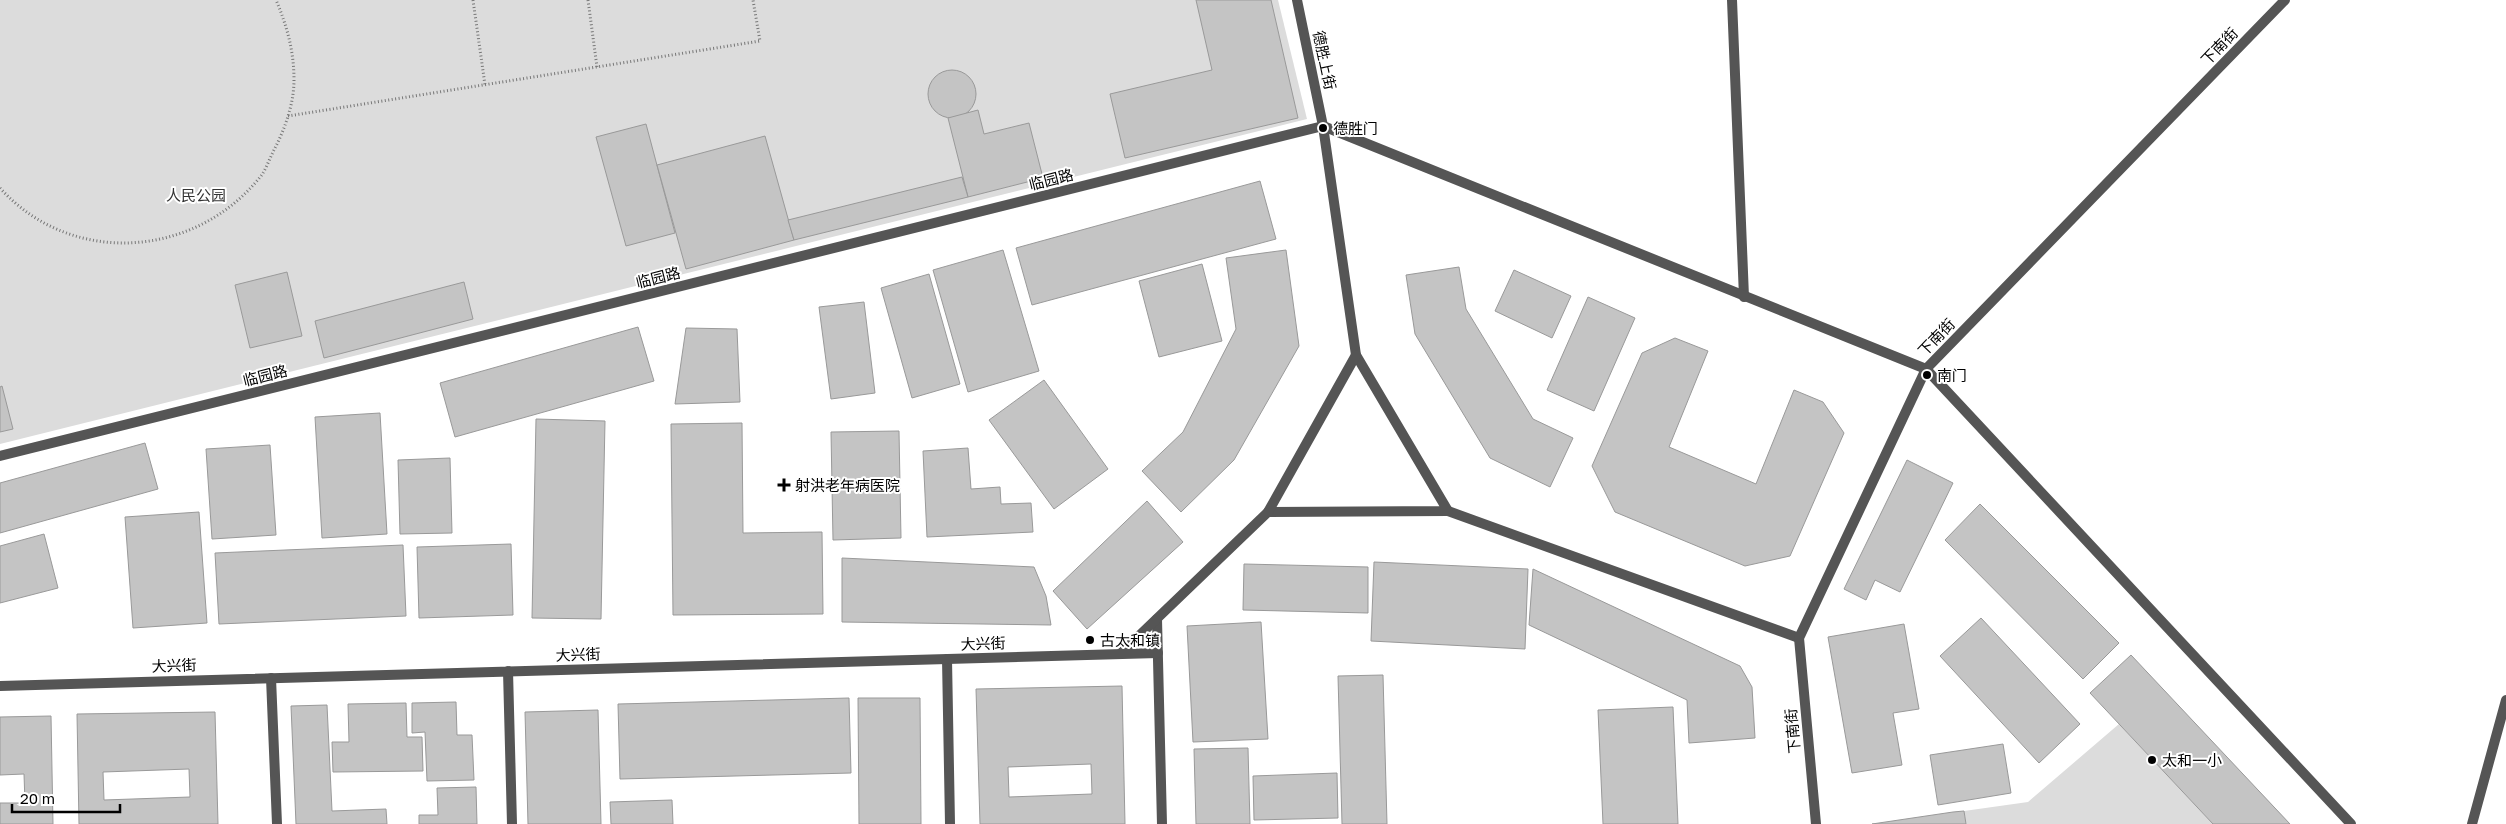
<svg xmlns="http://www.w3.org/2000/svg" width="2506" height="824" viewBox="0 0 2506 824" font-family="'Golos Text','Noto Sans SC',sans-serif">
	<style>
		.green { fill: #dcdcdc }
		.building { fill: #c4c4c4; stroke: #999; fill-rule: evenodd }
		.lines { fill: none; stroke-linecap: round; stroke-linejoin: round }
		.path { stroke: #777; stroke-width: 3; stroke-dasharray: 1 2.5; stroke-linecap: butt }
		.lane { stroke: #555; stroke-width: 10 }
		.street { stroke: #555; stroke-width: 10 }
		.poi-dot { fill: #000; stroke: #fff; stroke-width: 2 }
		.labels { text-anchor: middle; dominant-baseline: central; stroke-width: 4; stroke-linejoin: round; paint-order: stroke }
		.street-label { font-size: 15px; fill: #000; stroke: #fff }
		.poi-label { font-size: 15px; fill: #000; stroke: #fff; text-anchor: start }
		.park-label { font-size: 15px; fill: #333; stroke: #fff }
	</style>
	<rect width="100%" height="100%" fill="#fff"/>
	<g class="green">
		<polygon points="0,0 1278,0 1307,119 0,444"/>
		<polygon points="2119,724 2213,824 1966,824 1964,811 2028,802"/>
	</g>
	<g class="building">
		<polygon points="1196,0 1271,0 1298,118 1125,158 1110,94 1212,70"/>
		<circle cx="952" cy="94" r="24"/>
		<polygon points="978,110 984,134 1029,123 1043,178 968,197 948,118"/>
		<polygon points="646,124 675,233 626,246 596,137"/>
		<polygon points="765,136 794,240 686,269 657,165"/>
		<polygon points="962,177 968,197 794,240 788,220"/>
		<polygon points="1260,181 1276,239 1032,305 1016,248"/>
		<polygon points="1003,250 1039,371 968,392 933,270"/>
		<polygon points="1286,250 1299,346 1234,460 1181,512 1142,471 1183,432 1236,329 1226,258"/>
		<polygon points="1202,264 1222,341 1159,357 1139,281"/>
		<polygon points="1459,267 1466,309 1533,419 1573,438 1550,487 1490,458 1415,334 1406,275"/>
		<polygon points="1514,270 1571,296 1552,338 1495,311"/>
		<polygon points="287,272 302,336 250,348 235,285"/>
		<polygon points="929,274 960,384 912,398 881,288"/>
		<polygon points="464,282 473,319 324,358 315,321"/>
		<polygon points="1588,297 1635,318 1594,411 1547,390"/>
		<polygon points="864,302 875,393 831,399 819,307"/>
		<polygon points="638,327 654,381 455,437 440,383"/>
		<polygon points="686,328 737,329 740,402 675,404"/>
		<polygon points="1675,338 1708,351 1669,447 1756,484 1794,390 1823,402 1844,433 1790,556 1745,566 1615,512 1592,466 1642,353"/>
		<polygon points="1044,380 1108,469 1054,509 989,420"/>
		<polygon points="2,386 13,429 0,432 0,387"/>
		<polygon points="380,413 387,534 322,538 315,417"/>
		<polygon points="536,419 605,421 601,619 532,618"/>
		<polygon points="742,423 743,533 822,532 823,614 673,615 671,424"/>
		<polygon points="899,431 901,538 833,540 831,432"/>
		<polygon points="145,443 158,489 0,533 0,483"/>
		<polygon points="270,445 276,535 212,539 206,449"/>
		<polygon points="968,448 971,489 1000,487 1001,504 1031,503 1033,532 927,537 923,451"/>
		<polygon points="450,458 452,533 400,534 398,460"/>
		<polygon points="1907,460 1953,483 1900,592 1875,580 1866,600 1844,589"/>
		<polygon points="1147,501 1183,542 1087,629 1053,591"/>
		<polygon points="1980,504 2119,643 2083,679 1945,540"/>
		<polygon points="199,512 207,623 133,628 125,517"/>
		<polygon points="44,534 58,588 0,603 0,546"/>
		<polygon points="511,544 513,615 419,618 417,547"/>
		<polygon points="403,545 406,616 219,624 215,553"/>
		<polygon points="842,558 1034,567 1046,596 1051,625 842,622"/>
		<polygon points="1374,562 1528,569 1525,649 1371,641"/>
		<polygon points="1244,564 1368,567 1368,613 1243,610"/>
		<polygon points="1533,569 1740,666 1752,687 1755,738 1689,743 1687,700 1529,625"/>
		<polygon points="1981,618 2080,724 2039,763 1940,656"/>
		<polygon points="1261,622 1268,739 1193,742 1187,626"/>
		<polygon points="1904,624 1919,709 1893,713 1902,765 1852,773 1828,637"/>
		<polygon points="2131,655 2290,824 2213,824 2090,693"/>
		<polygon points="1383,675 1387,824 1342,824 1338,676"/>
		<path d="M1122,686L1125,824H980L976,689ZM1091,764L1092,794L1009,797L1008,767Z"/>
		<polygon points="849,698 851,773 620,779 618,704"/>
		<polygon points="858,698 920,698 921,824 859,824"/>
		<polygon points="456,702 457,735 472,735 474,780 427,781 425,732 412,733 412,703"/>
		<polygon points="406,703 407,737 422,737 423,771 333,772 332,742 349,742 348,704"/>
		<polygon points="327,705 332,811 386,809 387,824 296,824 291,706"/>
		<polygon points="1673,707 1678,824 1603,824 1598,710"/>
		<polygon points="598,710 601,824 528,824 525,712"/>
		<path d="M215,712L218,824H79L77,714ZM189,769L190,797L104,800L103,772Z"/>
		<polygon points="51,716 53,824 0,824 0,803 25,803 24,774 0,775 0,717"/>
		<polygon points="2003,744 2011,793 1938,805 1930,755"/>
		<polygon points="1248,748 1250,824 1196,824 1194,749"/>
		<polygon points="1337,773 1338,818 1254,820 1253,776"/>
		<polygon points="476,787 477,824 419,824 419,815 438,815 437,788"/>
		<polygon points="672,800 673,824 611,824 610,802"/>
		<polygon points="1964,811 1966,824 1872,824 1953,812"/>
	</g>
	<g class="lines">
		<g class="path">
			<polyline points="473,0 485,85"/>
			<polyline points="588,0 597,67"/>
			<polyline points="288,116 760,41 753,0"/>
			<path d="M0,188C71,267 195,259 261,176C266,169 269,160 273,152C284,131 294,105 294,80C294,51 287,26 276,0"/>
		</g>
		<g class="lane">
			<polyline points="1157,619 1162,824"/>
			<polyline points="947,659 950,824"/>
			<polyline points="508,671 512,824"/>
			<polyline points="271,678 277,824"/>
		</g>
		<g class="street">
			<polyline points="1732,0 1744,297"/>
			<polyline points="1323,126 1926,369 2351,824"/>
			<polyline points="0,456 1323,126"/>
			<polyline points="1448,511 1799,638"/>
			<polyline points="1268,512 1448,511 1356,355 1323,126 1297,0"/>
			<polyline points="1120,654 1268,512 1356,355"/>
			<polyline points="0,686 1158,653"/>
			<polyline points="1816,824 1799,638 1926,369 2285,0"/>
			<polyline points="2472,824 2506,700"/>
		</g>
	</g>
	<g class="poi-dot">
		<circle cx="1323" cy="128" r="5"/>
		<circle cx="1927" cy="375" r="5"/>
		<path d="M781.5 477.5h5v5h5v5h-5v5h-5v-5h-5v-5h5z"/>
		<circle cx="1090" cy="640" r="5"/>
		<circle cx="2152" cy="760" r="5"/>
	</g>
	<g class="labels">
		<g class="street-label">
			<text transform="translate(2219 46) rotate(-46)">下南街</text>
			<text transform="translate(1325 60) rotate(78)">德胜上街</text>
			<text transform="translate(1051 179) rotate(-14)">临园路</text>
			<text transform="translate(658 277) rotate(-14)">临园路</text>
			<text transform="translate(1936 337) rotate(-46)">下南街</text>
			<text transform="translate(265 375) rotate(-14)">临园路</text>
			<text transform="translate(983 643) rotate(-2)">大兴街</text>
			<text transform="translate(578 654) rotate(-2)">大兴街</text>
			<text transform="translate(174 665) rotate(-2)">大兴街</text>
			<text transform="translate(1792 731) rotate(-95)">下南街</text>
		</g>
		<g class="poi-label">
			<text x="1333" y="128">德胜门</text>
			<text x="1937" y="375">南门</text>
			<text x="795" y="485">射洪老年病医院</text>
			<text x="1100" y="640">古太和镇</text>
			<text x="2162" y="760">太和一小</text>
		</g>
		<g class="park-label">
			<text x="196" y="195">人民公园</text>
		</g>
	</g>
	<path d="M12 804v8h108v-8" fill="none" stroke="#000000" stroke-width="2.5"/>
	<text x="20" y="804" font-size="15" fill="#000000" stroke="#ffffff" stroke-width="4" paint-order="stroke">20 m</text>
</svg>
